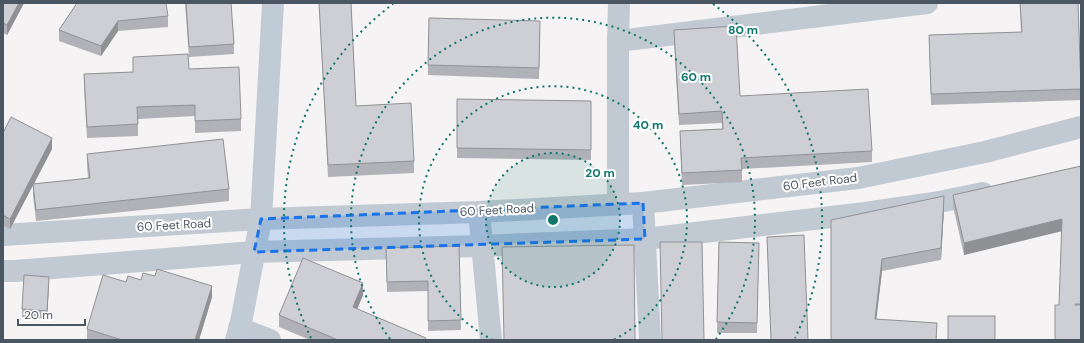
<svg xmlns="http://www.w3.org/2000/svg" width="1084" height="343" viewBox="0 0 1084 343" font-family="'DM Sans',sans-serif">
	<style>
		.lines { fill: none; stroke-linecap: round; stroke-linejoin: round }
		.street { stroke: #c1cad2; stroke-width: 22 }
		.secondary { stroke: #c1cbd6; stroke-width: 22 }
		.wall { fill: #b0b2b7 }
		.shaded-wall { fill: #909195 }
		.building { fill: #cdcfd5; stroke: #909195 }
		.marked { fill: #1a73e8; fill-opacity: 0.2; stroke: #1a73e8; stroke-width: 3; stroke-dasharray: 8 5; stroke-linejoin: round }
		.ring { fill: none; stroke: #0f766e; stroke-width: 2; stroke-dasharray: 2 4 }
		.labels { text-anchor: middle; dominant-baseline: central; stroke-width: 4; stroke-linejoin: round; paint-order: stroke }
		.street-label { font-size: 12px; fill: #4a5661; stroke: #fff }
		.centre { fill: #0f766e; stroke: #fff; stroke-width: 2 }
		.ring-label { font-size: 12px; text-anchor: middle; font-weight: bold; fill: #0f766e; stroke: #fff; stroke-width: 4; stroke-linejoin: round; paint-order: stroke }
	</style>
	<rect width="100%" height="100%" fill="#f5f3f3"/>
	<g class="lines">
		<g class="street">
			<polyline points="618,41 927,3"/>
			<polyline points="618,203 618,41 619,3"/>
			<polyline points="643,203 650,340"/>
			<polyline points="479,212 491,340"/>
			<polyline points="3,235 261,219 479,212 643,203 858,178 985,152 1081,127"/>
			<polyline points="3,271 15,271 254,252 482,246 645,239 865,213 934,203 983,193"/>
			<polyline points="239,328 270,340"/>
		</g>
		<polyline class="secondary" points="236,340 241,322 261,219 273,3"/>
	</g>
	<g class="wall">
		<polygon points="3,3 24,3 7,35 3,33"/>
		<polygon points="77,3 168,16 168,27 118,31 101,56 59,41 59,30"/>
		<polygon points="185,3 231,3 234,44 234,54 189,57"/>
		<polygon points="319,3 351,3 356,106 414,161 414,173 328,177"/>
		<polygon points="1020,3 1078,3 1081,83 1081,100 931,105 929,35 1021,32"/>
		<polygon points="674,30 740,96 872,151 872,162 742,169 742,182 682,185 680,143 680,131 722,129 722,123 679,125 674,42"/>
		<polygon points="540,31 539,79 428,75 428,65"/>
		<polygon points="133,57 189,69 241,119 241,131 195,133 195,116 138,119 138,136 87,138 84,86 84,74 133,72"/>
		<polygon points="457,99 591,101 591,160 457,158"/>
		<polygon points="3,133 52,149 34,184 88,178 87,165 87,154 229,189 229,201 36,221 33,196 33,185 10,229 3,225"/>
		<polygon points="1081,166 1081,340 1062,231 964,255 953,206 953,195"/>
		<polygon points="944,208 941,260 882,271 876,319 937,335 936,340 831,340 831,220"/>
		<polygon points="767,237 808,340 771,340"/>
		<polygon points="719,242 759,243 757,333 717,333"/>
		<polygon points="459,246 461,330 428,331 428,291 387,292 386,258"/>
		<polygon points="141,280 212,297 199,340 87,340 87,329 126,282"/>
		<polygon points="49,284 47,319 22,317 22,309"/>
		<polygon points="363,295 357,309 426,340 310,340 279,327 279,315"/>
	</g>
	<g class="shaded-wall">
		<polygon points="19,3 24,3 7,35 7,25"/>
		<polygon points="118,21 118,31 101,56 101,46"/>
		<polygon points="52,138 52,149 10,229 10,219"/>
		<polygon points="944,196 944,208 941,260 941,248"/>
		<polygon points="1062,219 1062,231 964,255 964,243"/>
		<polygon points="882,259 882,271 875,331 875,319"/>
		<polygon points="49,277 49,284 47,319 47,311"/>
		<polygon points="363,283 363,295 353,319 353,307"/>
		<polygon points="212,286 212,297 199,340 195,340"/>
	</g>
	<g class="building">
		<polygon points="3,3 19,3 7,25 3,23"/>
		<polygon points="77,3 166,3 168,16 118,21 101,46 59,30"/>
		<polygon points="186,3 231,3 234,44 189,47"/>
		<polygon points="319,3 351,3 356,106 411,103 414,161 328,165"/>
		<polygon points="1020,3 1078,3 1081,89 931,94 929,35 1022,32"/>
		<polygon points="429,18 540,21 539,68 428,65"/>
		<polygon points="736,26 740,96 868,89 872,151 741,158 742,170 682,173 680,131 723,129 722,111 679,114 674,30"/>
		<polygon points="188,54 189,69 239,67 241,119 195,121 195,105 137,107 138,124 87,127 84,74 133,72 133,57"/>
		<polygon points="457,99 591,101 591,150 457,148"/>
		<polygon points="11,117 52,138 10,219 3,215 3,133"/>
		<polygon points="223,139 229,189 36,210 33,184 90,178 87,154"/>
		<polygon points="1081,166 1081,304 1075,304 1075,305 1081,305 1081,340 1055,340 1055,305 1059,305 1062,219 964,243 953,195"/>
		<polygon points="944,196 941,248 882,259 875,319 937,323 936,340 831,340 831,220"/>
		<polygon points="804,235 808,340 771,340 767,237"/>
		<polygon points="660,242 702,242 704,340 662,340"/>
		<polygon points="719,242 759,243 757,323 717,322"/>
		<polygon points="634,245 635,340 504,340 502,247"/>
		<polygon points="459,246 461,320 428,321 428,281 387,282 386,248"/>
		<polygon points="303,258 363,283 353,307 426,338 425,340 338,340 279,315"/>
		<polygon points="157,269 212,286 195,340 122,340 87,329 103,275 126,282 128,276 141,280 143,273 155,276"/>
		<polygon points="24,275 49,277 47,311 22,309"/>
		<rect x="948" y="316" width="47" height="24"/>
	</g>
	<path class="marked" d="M643,203L645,239L254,252L261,219Z"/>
	<circle cx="553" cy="220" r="67" fill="#0f766e" fill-opacity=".12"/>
	<g class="ring">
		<circle cx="553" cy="220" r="67"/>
		<path d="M493 340A134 134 0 1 1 613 340"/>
		<path d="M390 339A202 202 0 1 1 716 339"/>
		<path d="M311 338A269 269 0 0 1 393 4M713 4A269 269 0 0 1 795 338"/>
	</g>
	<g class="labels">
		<g class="street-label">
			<text transform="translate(820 182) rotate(-7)">60 Feet Road</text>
			<text transform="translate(497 210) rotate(-3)">60 Feet Road</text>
			<text transform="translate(174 225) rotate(-3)">60 Feet Road</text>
		</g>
	</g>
	<circle cx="553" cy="220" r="6" class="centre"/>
	<g class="ring-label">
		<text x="743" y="34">80 m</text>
		<text x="696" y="81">60 m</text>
		<text x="648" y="129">40 m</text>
		<text x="600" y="177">20 m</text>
	</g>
	<rect width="1084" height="343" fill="none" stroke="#4a5661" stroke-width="8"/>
	<path d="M18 319v6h67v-6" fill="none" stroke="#4a5661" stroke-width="2"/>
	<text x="24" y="319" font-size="12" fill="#4a5661" stroke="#ffffff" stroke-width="3" paint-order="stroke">20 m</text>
</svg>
